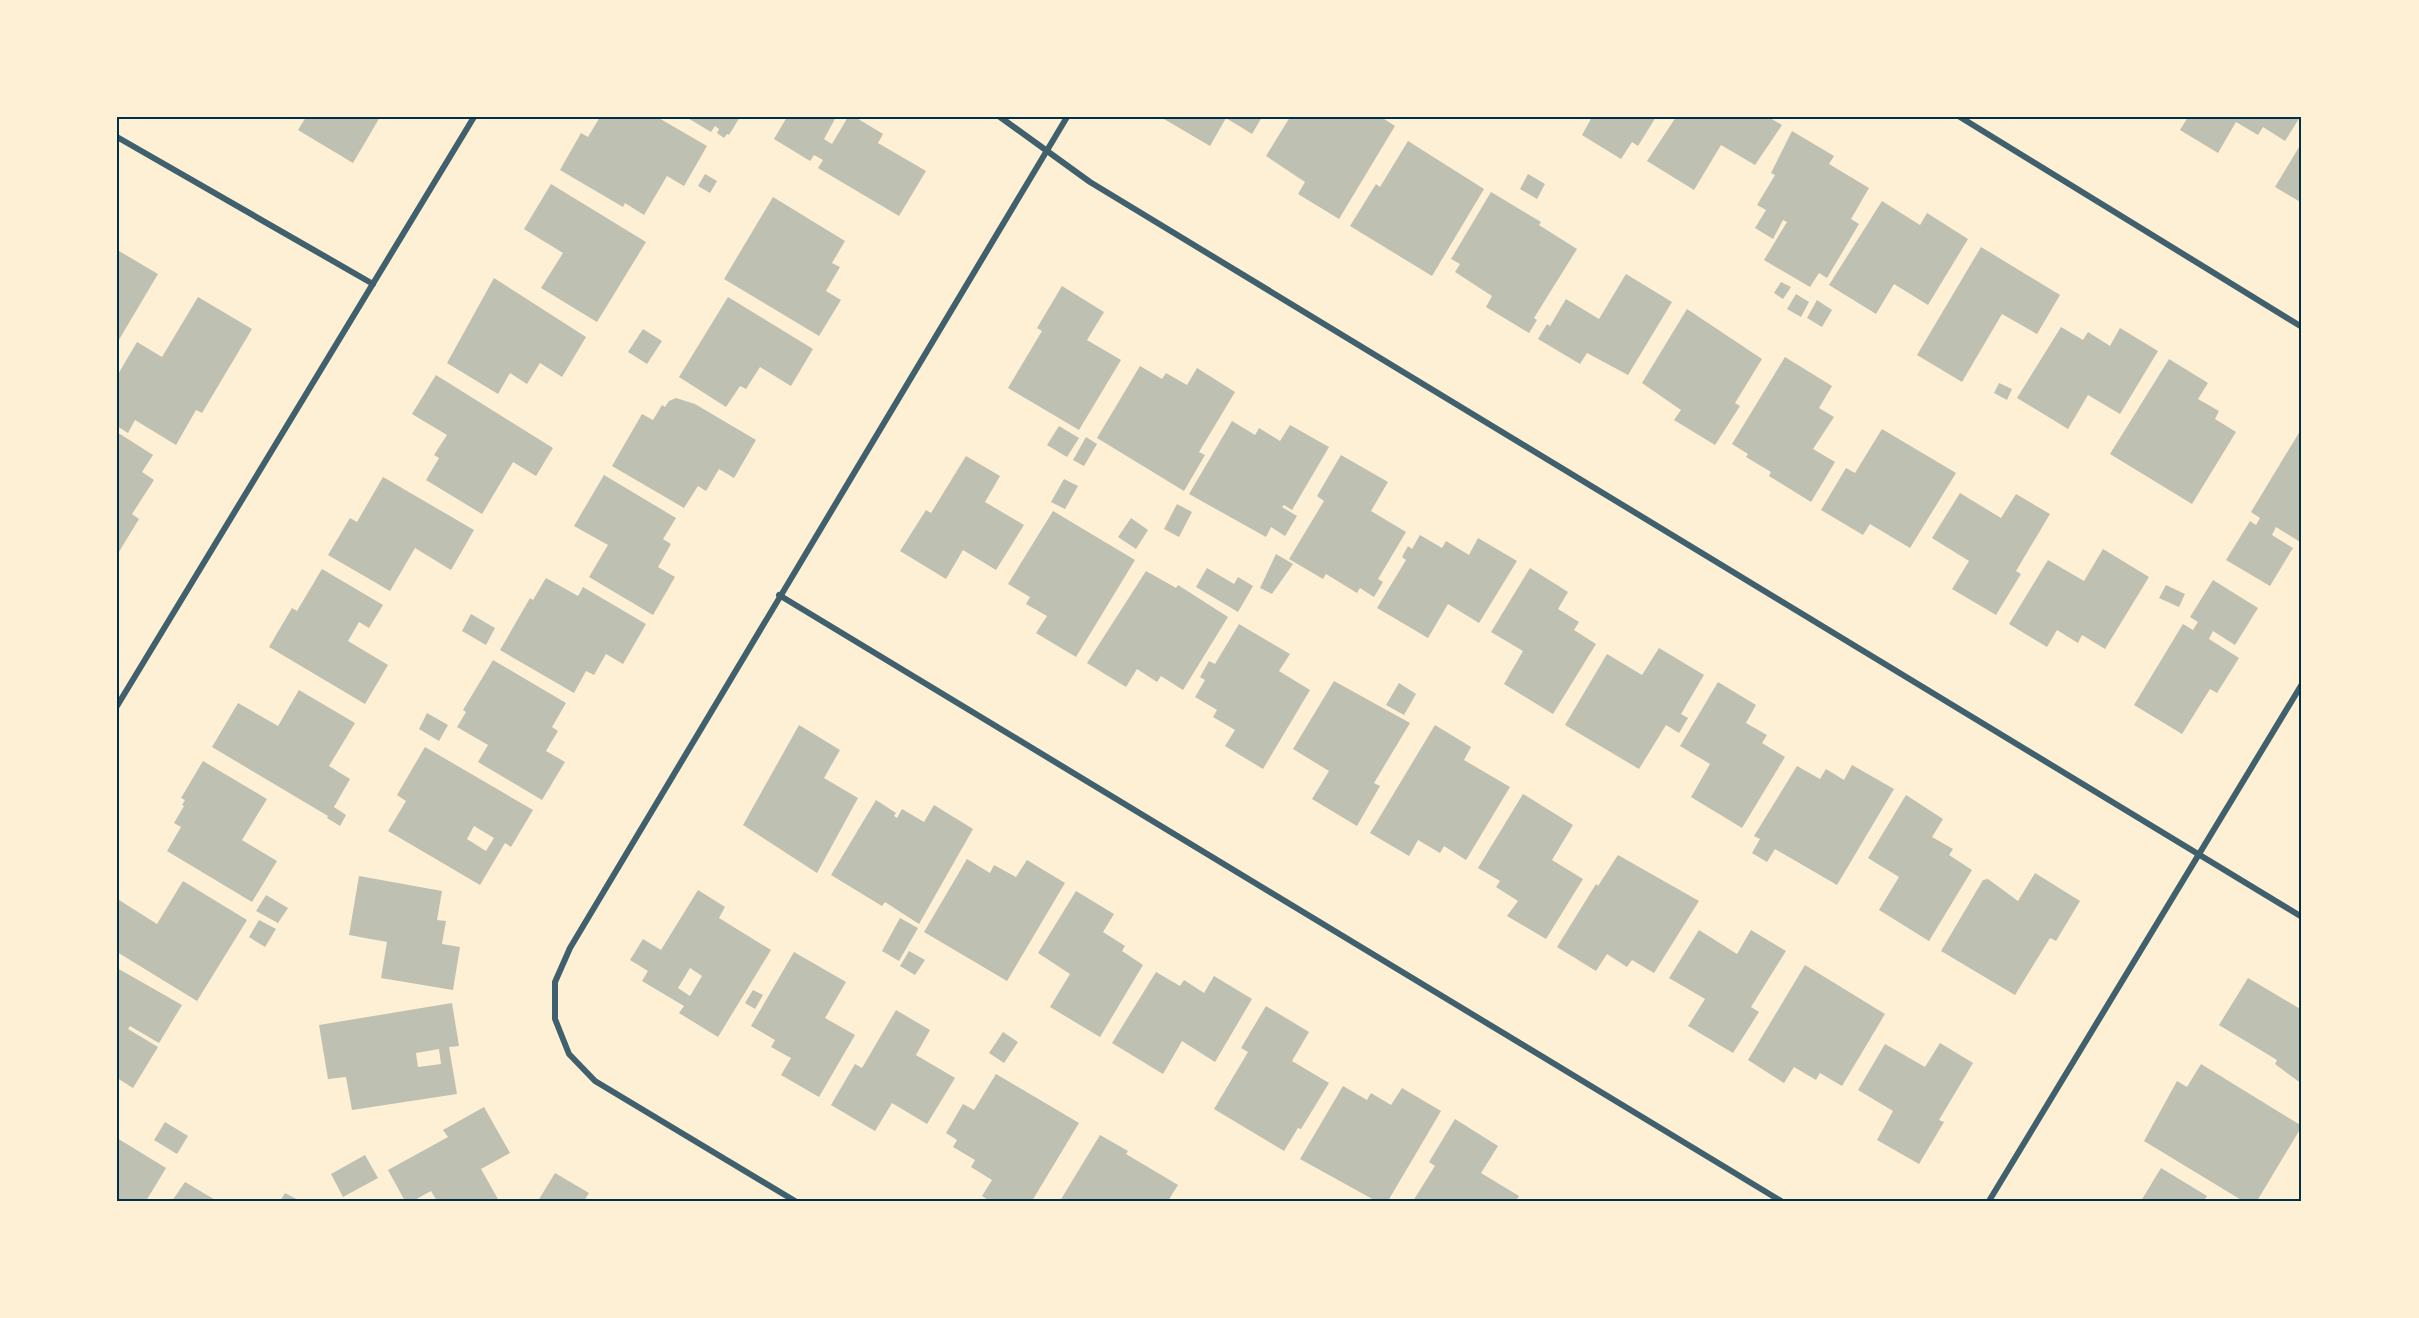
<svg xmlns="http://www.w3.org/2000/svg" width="2419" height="1318" viewBox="0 0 2419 1318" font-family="Roboto,sans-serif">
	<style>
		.building { fill: #bec0b2; fill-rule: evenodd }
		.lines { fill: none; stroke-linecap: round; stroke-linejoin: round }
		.minor { stroke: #3f606c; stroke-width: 6 }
		.neatline { fill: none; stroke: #003049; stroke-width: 2 }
	</style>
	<rect width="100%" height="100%" fill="#fdf0d5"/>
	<g class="building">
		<polygon points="306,117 380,117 353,163 298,130"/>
		<polygon points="600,117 657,117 707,146 684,186 667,176 644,215 625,203 623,207 560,170 581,133 588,137"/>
		<polygon points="686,117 740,117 729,135 727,134 724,138 717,133 719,129 715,126 711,132"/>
		<polygon points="787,117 836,117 824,139 832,144 848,117 855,117 883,134 878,143 926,171 899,216 818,168 823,160 814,155 810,161 774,139"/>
		<polygon points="1165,117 1262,117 1252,134 1226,118 1210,146 1164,119"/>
		<polygon points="1290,117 1381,117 1395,126 1339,219 1298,194 1305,182 1266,156"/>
		<polygon points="1592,117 1656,117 1638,146 1632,142 1621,159 1582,135"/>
		<polygon points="1676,117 1768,117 1782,125 1755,165 1721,145 1694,190 1647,161"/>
		<polygon points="2188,117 2300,117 2285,141 2263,127 2258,135 2236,122 2218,153 2180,130"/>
		<polygon points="1792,131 1834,156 1829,164 1869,188 1851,219 1859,224 1827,278 1819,273 1810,287 1764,260 1787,222 1783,220 1773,239 1755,228 1766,210 1757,205 1775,175 1771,173"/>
		<polygon points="1408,141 1484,189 1432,276 1350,226 1376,184 1380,187"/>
		<polygon points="2302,142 2302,203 2275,187"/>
		<polygon points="705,174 717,181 710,193 698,186"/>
		<polygon points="1528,174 1545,184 1537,199 1520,189"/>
		<polygon points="551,184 646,242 597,322 541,288 563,253 524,229"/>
		<polygon points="1491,192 1541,222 1539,225 1577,249 1534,318 1537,320 1529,333 1486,307 1492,296 1455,272 1460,264 1451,259"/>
		<polygon points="773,197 845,241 832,263 840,267 826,291 841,300 819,336 724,279"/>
		<polygon points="1882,201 1920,225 1927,213 1968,239 1928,305 1894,284 1876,314 1829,285"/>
		<polygon points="1981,247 2060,295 2037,334 2002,314 1962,382 1917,355"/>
		<polygon points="119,251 158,274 117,343 117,253"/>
		<polygon points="1626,274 1672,302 1628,375 1587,353 1580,364 1538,339 1547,324 1550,326 1566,299 1599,319"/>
		<polygon points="494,278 586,337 562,377 540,363 527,384 510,373 498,394 447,363"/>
		<polygon points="1781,282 1791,287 1783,299 1774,293"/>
		<polygon points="1062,286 1104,312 1087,340 1121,360 1079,430 1008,388 1042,331 1037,328"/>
		<polygon points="1796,294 1809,302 1801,317 1787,309"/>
		<polygon points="198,297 252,329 202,413 196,410 176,445 135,420 128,433 117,426 117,376 137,342 162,357"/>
		<polygon points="728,297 813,349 791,386 760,367 746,389 740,386 726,407 679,377"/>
		<polygon points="1817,300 1832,310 1822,327 1807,318"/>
		<polygon points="1687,309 1762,359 1735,403 1740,406 1715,445 1674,420 1681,410 1642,383"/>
		<polygon points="2061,327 2083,340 2088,332 2110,346 2120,328 2158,351 2120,414 2088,395 2068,429 2017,398"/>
		<polygon points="643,329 662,341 647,364 628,352"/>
		<polygon points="1785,357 1832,386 1819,408 1834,417 1813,449 1835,462 1811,502 1769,476 1771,472 1746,457 1748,454 1732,444"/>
		<polygon points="2169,359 2208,383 2198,399 2219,411 2215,419 2236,432 2192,504 2110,454"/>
		<polygon points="1140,366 1162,379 1166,373 1187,385 1197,368 1235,392 1199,452 1205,455 1184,491 1097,438"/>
		<polygon points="436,375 553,448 536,476 513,462 482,514 426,480 439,458 434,455 447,435 412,414"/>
		<polygon points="1999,383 2012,389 2007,400 1994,393"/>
		<polygon points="676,398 695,404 756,440 734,478 719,469 706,491 698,486 684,508 612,466 642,414 653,420 662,405 665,407 669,401"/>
		<polygon points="1232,421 1255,435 1259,428 1280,441 1290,425 1329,447 1292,510 1284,505 1282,507 1297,516 1285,536 1271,527 1266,537 1189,494"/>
		<polygon points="1059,426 1079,438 1067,457 1047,445"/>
		<polygon points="1882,429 1956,473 1910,548 1870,524 1863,535 1821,510 1846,468 1855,473"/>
		<polygon points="2300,431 2302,543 2276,527 2272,535 2293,548 2270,586 2226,560 2250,521 2256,525 2260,518 2251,512"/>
		<polygon points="120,434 153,455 142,472 154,480 132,514 139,519 117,555 117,435"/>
		<polygon points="1086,437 1097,444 1084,466 1073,460"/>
		<polygon points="1341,455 1388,482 1371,511 1406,532 1378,579 1383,582 1374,597 1360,588 1357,593 1326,574 1323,579 1289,559 1324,501 1317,496"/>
		<polygon points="966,456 1000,476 985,502 1024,525 996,570 963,550 946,579 900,551 926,510 931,513"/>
		<polygon points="604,475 676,518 663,539 671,544 658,567 675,577 653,615 589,577 608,545 574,526"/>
		<polygon points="383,477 474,530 451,570 415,548 390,591 328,555 350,518 357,522"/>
		<polygon points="1064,479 1078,486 1065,509 1051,502"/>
		<polygon points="1960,493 2001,518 2016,494 2050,514 2016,571 2021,574 1996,615 1952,589 1969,561 1932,538"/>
		<polygon points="1177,504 1192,512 1179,537 1164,529"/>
		<polygon points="1053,511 1135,560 1076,657 1036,633 1047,616 1026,604 1030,597 1008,584"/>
		<polygon points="1131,518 1148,530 1136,549 1118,537"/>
		<polygon points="1420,535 1442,548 1446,541 1469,555 1478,538 1517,561 1479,623 1448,604 1428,638 1377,608 1406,560 1402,557 1408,546 1412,549"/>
		<polygon points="2103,549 2149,577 2105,649 2082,635 2078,643 2057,630 2047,647 2009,624 2048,560 2084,581"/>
		<polygon points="1276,554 1293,564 1272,594 1260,588"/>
		<polygon points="1207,568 1234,584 1238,577 1253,586 1238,612 1196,587"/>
		<polygon points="1530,568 1568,592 1558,609 1579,622 1574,630 1596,644 1553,714 1504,684 1523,651 1491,632"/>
		<polygon points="322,569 383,605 369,628 359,622 348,641 388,665 365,704 269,647 292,608 297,611"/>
		<polygon points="1146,571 1176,588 1178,585 1228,617 1183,690 1161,676 1157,682 1137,669 1126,687 1087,663"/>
		<polygon points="546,578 578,596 583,587 646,624 623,664 606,654 594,675 586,671 574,693 500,650 530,598 533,600"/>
		<polygon points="2213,580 2258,608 2235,645 2213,631 2209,639 2239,658 2217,693 2210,689 2182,734 2134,705 2183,624 2193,630 2198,622 2190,617"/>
		<polygon points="2166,585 2185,594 2179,607 2159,598"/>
		<polygon points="471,614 495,628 486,645 462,631"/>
		<polygon points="1239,624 1290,654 1279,671 1310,690 1263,769 1225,746 1235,730 1213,717 1217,710 1195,697 1205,680 1200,677 1209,661 1215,664"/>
		<polygon points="1659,648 1704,675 1681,714 1688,718 1679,733 1666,725 1639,769 1565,725 1607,654 1642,675"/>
		<polygon points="493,660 566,703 552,727 558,731 546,751 565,762 542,800 478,762 488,745 457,727 466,712 463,710"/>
		<polygon points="1334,681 1410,723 1374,783 1380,786 1357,826 1312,799 1329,771 1293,749"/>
		<polygon points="1718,682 1756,705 1746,723 1767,735 1762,743 1785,757 1742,828 1691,797 1710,764 1680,746"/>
		<polygon points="1399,683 1416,694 1404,715 1386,705"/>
		<polygon points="299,690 355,723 329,766 350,779 334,807 346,815 340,826 327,818 328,816 212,747 238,703 278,726"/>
		<polygon points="427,713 448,725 439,741 419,729"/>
		<polygon points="799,725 840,750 824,778 858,798 817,873 743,825"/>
		<polygon points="1435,725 1471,747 1464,760 1510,787 1466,860 1444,846 1440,853 1418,840 1409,856 1370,833"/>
		<path d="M425,747L533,810L511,847L505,843L480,885L388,831L406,801L397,795ZM474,826L494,838L486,851L467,839Z"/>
		<polygon points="203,761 267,799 242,840 277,861 252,902 167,851 181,827 174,823 184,806 182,805 185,800 181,798"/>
		<polygon points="1852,765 1894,789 1837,885 1775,849 1767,862 1752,853 1760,839 1754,836 1797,766 1820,779 1826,769 1844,780"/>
		<polygon points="1523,794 1573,825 1552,860 1583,879 1546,939 1507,916 1518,901 1496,887 1500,881 1478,868"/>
		<polygon points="1906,795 1943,819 1932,837 1953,849 1949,855 1972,870 1929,941 1879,910 1899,877 1868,858"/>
		<polygon points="876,800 896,813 894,816 897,818 902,809 924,822 934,805 973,829 919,924 885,902 882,906 831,875"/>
		<polygon points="1618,855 1699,901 1654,973 1632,960 1627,967 1607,954 1596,971 1557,947 1596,884 1598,886"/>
		<polygon points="967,859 990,873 994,865 1016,877 1027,860 1065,883 1007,981 924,932"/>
		<polygon points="2035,873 2080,901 2056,941 2050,938 2015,995 1941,951 1983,880 1988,879 2018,901"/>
		<polygon points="359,876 442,891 437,920 446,921 442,944 460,947 453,990 381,978 387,942 349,935"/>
		<polygon points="183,881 247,920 197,1001 117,952 119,900 157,924"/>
		<path d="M698,890L725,907L719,918L771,950L718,1037L679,1013L684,1006L642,981L648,971L630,960L643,939L661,950ZM690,968L702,976L690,996L678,988Z"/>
		<polygon points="1076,891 1114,914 1103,932 1125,946 1122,951 1143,965 1100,1037 1050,1007 1070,974 1038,953"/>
		<polygon points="266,895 288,908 278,923 256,911"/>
		<polygon points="900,918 918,928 899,961 882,951"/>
		<polygon points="259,920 276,929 265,947 249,937"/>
		<polygon points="1699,930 1737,954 1751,930 1786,951 1751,1007 1759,1012 1733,1053 1688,1026 1705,999 1669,978"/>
		<polygon points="909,951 925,960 915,975 900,966"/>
		<polygon points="794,952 846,982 825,1018 855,1035 819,1097 781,1075 791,1058 771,1047 775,1040 751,1026"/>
		<polygon points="1805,965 1885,1014 1842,1086 1820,1073 1816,1080 1794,1067 1784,1083 1748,1060"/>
		<polygon points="117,968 182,1005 159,1043 130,1026 128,1029 158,1047 133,1088 117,1078"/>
		<polygon points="1156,972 1180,986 1184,980 1204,993 1214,976 1252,999 1215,1062 1182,1041 1163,1074 1112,1043"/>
		<polygon points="2248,978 2302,1010 2302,1084 2275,1064 2277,1060 2219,1025"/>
		<polygon points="753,990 763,995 755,1009 745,1003"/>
		<path d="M452,1003L459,1046L449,1047L457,1094L352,1110L346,1077L328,1079L319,1025ZM439,1049L441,1064L418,1067L416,1053Z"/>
		<polygon points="1266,1006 1309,1032 1292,1061 1329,1083 1301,1129 1298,1128 1284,1151 1214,1109 1248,1052 1241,1048"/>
		<polygon points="896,1010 930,1030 916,1055 955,1078 927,1124 892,1103 875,1131 831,1105 855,1064 862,1068"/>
		<polygon points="1003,1032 1018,1042 1004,1063 989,1053"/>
		<polygon points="1940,1043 1973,1063 1939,1120 1944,1122 1919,1164 1877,1140 1893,1111 1858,1090 1885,1044 1925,1067"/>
		<polygon points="2201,1064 2302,1126 2257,1201 2243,1201 2144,1141 2177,1081 2187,1087"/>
		<polygon points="996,1074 1079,1123 1032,1201 990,1201 982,1196 992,1180 971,1167 975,1160 953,1147 957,1140 946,1133 963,1104 974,1110"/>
		<polygon points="1343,1086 1367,1100 1371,1093 1391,1105 1402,1088 1441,1111 1388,1201 1376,1201 1300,1159"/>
		<polygon points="484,1107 510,1153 481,1169 499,1201 437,1201 431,1191 413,1201 405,1201 388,1170 448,1137 443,1130"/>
		<polygon points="1455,1119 1498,1146 1481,1173 1519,1196 1516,1201 1413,1201 1435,1166 1429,1162"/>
		<polygon points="165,1122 188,1136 177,1154 154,1140"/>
		<polygon points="1100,1135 1128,1151 1126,1154 1178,1185 1168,1201 1060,1201"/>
		<polygon points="117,1138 166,1168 146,1201 117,1201"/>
		<polygon points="365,1155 378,1178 343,1197 331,1174"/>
		<polygon points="2161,1168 2207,1196 2204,1201 2141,1201"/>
		<polygon points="555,1173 589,1193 584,1201 538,1201"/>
		<polygon points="185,1182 217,1201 172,1201"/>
		<polygon points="285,1193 300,1201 280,1201"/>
	</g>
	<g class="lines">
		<g class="minor">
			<polyline points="1000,117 1090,182 2302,917"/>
			<polyline points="1960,117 2302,327"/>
			<polyline points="117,137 373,284"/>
			<polyline points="779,595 1781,1201"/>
			<polyline points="117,706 474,117"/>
			<polyline points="795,1201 595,1081 569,1054 555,1019 555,982 570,948 1067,117"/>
			<polyline points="1989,1201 2302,684"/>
		</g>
	</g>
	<rect width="2419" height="1318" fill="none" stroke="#fdf0d5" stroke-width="237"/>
	<rect x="118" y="118" width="2182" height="1082" class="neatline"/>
</svg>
